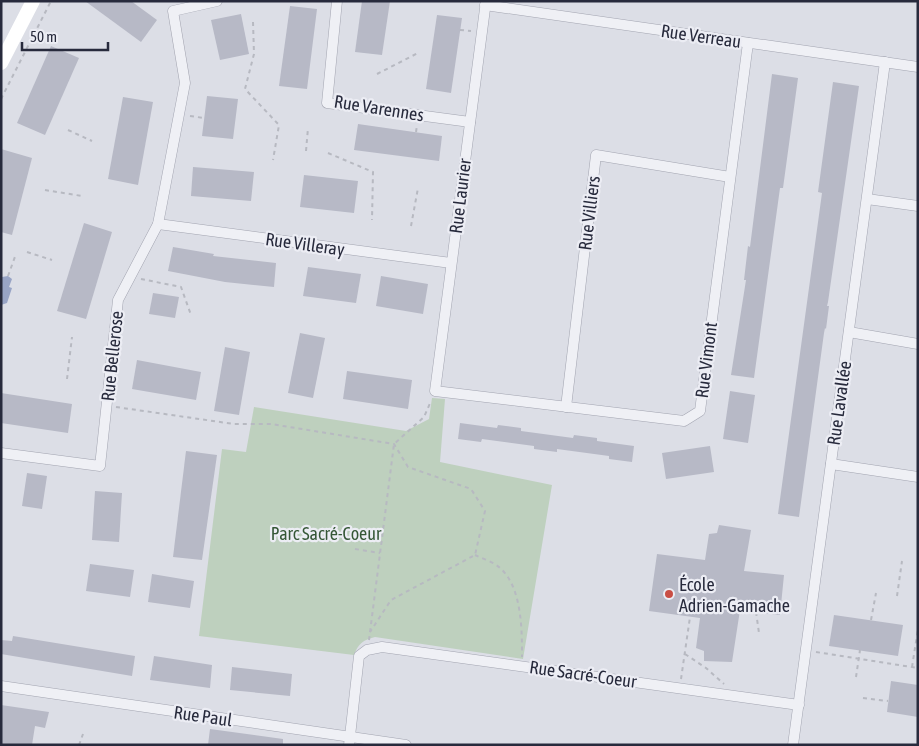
<svg xmlns="http://www.w3.org/2000/svg" width="919" height="746" viewBox="0 0 919 746" font-family="'Asap Condensed',sans-serif">
	<style>
		.green { fill: #bed0be }
		.water { fill: #98a4c5 }
		.building { fill: #b7b9c6 }
		.lines { fill: none; stroke-linecap: round; stroke-linejoin: round }
		.minor-casing { stroke: #a2a4b0; stroke-width: 11 }
		.path { stroke: #b7b9c1; stroke-width: 2; stroke-dasharray: 4 4; stroke-linecap: butt }
		.minor { stroke: #eff0f5; stroke-width: 10 }
		.secondary { stroke: #fff; stroke-width: 14 }
		.poi-dot { fill: #c94e44; stroke: #ecedf4; stroke-width: 2 }
		.labels { text-anchor: middle; dominant-baseline: central; stroke-width: 4.5; stroke-linejoin: round; paint-order: stroke }
		.street-label { font-size: 18px; fill: #272a3c; stroke: #ecedf4 }
		.park-label { font-size: 18px; fill: #355736; stroke: #ecedf4 }
		.poi-label { font-size: 18px; fill: #272a3c; stroke: #ecedf4; text-anchor: start }
	</style>
	<rect width="100%" height="100%" fill="#dcdee6"/>
	<path class="green" d="M432,398L445,399L440,462L552,485L523,659L375,637C363,640 358,644 354,655L199,636L222,449L246,452L254,407L406,431L429,419Z"/>
	<polygon class="water" points="8,276 12,279 9,287 12,288 7,303 1,305 2,277"/>
	<g class="building">
		<polygon points="85,1 131,1 157,20 141,42"/>
		<polygon points="362,1 390,1 382,55 355,52"/>
		<polygon points="290,6 317,9 307,89 279,86"/>
		<polygon points="241,14 249,54 220,60 211,20"/>
		<polygon points="437,15 462,18 451,93 426,89"/>
		<polygon points="51,46 79,58 45,135 17,123"/>
		<polygon points="772,74 798,78 783,188 780,188 754,378 731,375 746,280 744,280 748,246 750,247"/>
		<polygon points="833,82 859,86 828,302 827,306 829,306 826,329 825,328 824,333 799,517 778,514 822,193 818,192"/>
		<polygon points="207,96 238,99 233,139 202,136"/>
		<polygon points="123,97 153,102 138,185 108,179"/>
		<polygon points="358,124 442,136 439,161 354,150"/>
		<polygon points="1,149 32,158 12,235 1,232"/>
		<polygon points="193,167 254,172 251,201 191,196"/>
		<polygon points="304,175 358,181 354,213 300,207"/>
		<polygon points="84,223 112,232 86,319 57,311"/>
		<polygon points="173,247 214,254 213,256 276,263 274,287 225,282 168,271"/>
		<polygon points="308,267 361,274 356,303 303,296"/>
		<polygon points="381,276 428,284 423,314 376,306"/>
		<polygon points="153,293 179,297 175,318 149,314"/>
		<polygon points="300,333 325,338 313,398 288,393"/>
		<polygon points="225,347 250,352 239,415 214,411"/>
		<polygon points="137,360 201,372 196,400 132,389"/>
		<polygon points="347,371 412,380 408,409 343,399"/>
		<polygon points="730,391 755,395 748,443 723,439"/>
		<polygon points="1,393 72,404 68,433 1,423"/>
		<polygon points="460,423 497,428 498,425 521,428 521,431 573,438 574,435 597,438 597,441 634,446 632,462 609,459 609,456 557,449 557,452 534,449 534,446 482,439 481,442 458,439"/>
		<polygon points="710,446 714,472 666,479 662,453"/>
		<polygon points="186,451 217,455 202,560 173,557"/>
		<polygon points="27,473 47,476 42,509 22,506"/>
		<polygon points="95,491 122,493 119,542 92,540"/>
		<polygon points="719,525 751,530 744,571 784,575 780,615 740,610 732,662 704,661 704,651 696,648 700,618 649,611 657,554 705,560 709,534 717,533"/>
		<polygon points="90,564 134,570 130,597 86,591"/>
		<polygon points="152,574 194,581 190,608 148,602"/>
		<polygon points="834,615 903,625 898,656 829,646"/>
		<polygon points="13,636 135,656 132,676 1,654 1,640 12,641"/>
		<polygon points="154,656 212,665 210,688 150,680"/>
		<polygon points="232,667 292,674 290,696 230,690"/>
		<polygon points="891,681 918,685 918,717 887,712"/>
		<polygon points="1,705 49,712 45,728 35,726 32,745 1,745"/>
		<polygon points="210,729 283,739 283,745 208,745"/>
	</g>
	<g class="lines">
		<g class="minor-casing">
			<g id="minor">
				<polyline points="337,1 327,103 470,122"/>
				<polyline points="486,1 435,391 684,421 700,411 748,43"/>
				<polyline points="485,5 918,67"/>
				<polyline points="867,199 918,206"/>
				<polyline points="158,224 451,263"/>
				<polyline points="849,332 918,344"/>
				<polyline points="566,407 596,155 730,177"/>
				<polyline points="1,453 100,466 118,300 158,224 185,83 173,11 217,1"/>
				<polyline points="831,464 918,477"/>
				<polyline points="1,686 406,745"/>
				<polyline points="349,745 359,656 367,650 382,647 799,705"/>
				<polyline points="793,745 885,62"/>
			</g>
		</g>
		<g class="path">
			<polyline points="253,22 254,54 245,89 279,125 273,160"/>
			<polyline points="460,30 471,31"/>
			<polyline points="377,74 418,53"/>
			<polyline points="1,99 51,1"/>
			<polyline points="190,116 204,118"/>
			<polyline points="68,130 92,141"/>
			<polyline points="416,132 417,125"/>
			<polyline points="306,151 308,128"/>
			<polyline points="328,153 373,172 372,220"/>
			<polyline points="45,190 82,196"/>
			<polyline points="411,226 418,188"/>
			<polyline points="27,252 52,260"/>
			<polyline points="8,276 16,254"/>
			<polyline points="141,279 181,287 191,315"/>
			<polyline points="67,379 72,337"/>
			<polyline points="116,407 234,424 271,424 394,444 408,467 471,489 485,511 475,555 391,600 370,632"/>
			<polyline points="355,549 380,553"/>
			<path d="M475,555C483,559 494,562 500,568C522,587 522,630 522,657"/>
			<polyline points="897,596 902,561"/>
			<polyline points="756,612 759,633"/>
			<polyline points="871,620 876,593"/>
			<polyline points="369,640 394,444 424,417 431,401"/>
			<polyline points="816,652 918,668"/>
			<polyline points="685,654 706,668 724,684"/>
			<polyline points="912,667 918,629"/>
			<polyline points="856,677 860,650"/>
			<polyline points="681,679 690,617"/>
			<polyline points="863,698 888,701"/>
			<polyline points="79,745 83,734"/>
		</g>
		<use href="#minor" class="minor"/>
		<polyline class="secondary" points="1,63 33,1"/>
	</g>
	<circle class="poi-dot" cx="669" cy="594" r="5"/>
	<g class="labels">
		<g class="street-label">
			<text transform="translate(701 36) rotate(8)">Rue Verreau</text>
			<text transform="translate(379 108) rotate(9)">Rue Varennes</text>
			<text transform="translate(460 196) rotate(-83)">Rue Laurier</text>
			<text transform="translate(589 213) rotate(-83)">Rue Villiers</text>
			<text transform="translate(305 244) rotate(8)">Rue Villeray</text>
			<text transform="translate(112 356) rotate(-84)">Rue Bellerose</text>
			<text transform="translate(706 360) rotate(-83)">Rue Vimont</text>
			<text transform="translate(839 403) rotate(-82)">Rue Lavallée</text>
			<text transform="translate(583 674) rotate(8)">Rue Sacré-Coeur</text>
			<text transform="translate(203 716) rotate(8)">Rue Paul</text>
		</g>
		<g class="park-label">
			<text x="326" y="533">Parc Sacré-Coeur</text>
		</g>
		<g class="poi-label">
			<text x="679" y="584">École<tspan x="679" dy="21">Adrien-Gamache</tspan></text>
		</g>
	</g>
	<rect width="919" height="746" fill="none" stroke="#272a3c" stroke-width="5"/>
	<path d="M22 42v8h86v-8" fill="none" stroke="#272a3c" stroke-width="2.5"/>
	<text x="30" y="42" font-size="15" fill="#272a3c" stroke="#ecedf4" stroke-width="4" paint-order="stroke">50 m</text>
</svg>
